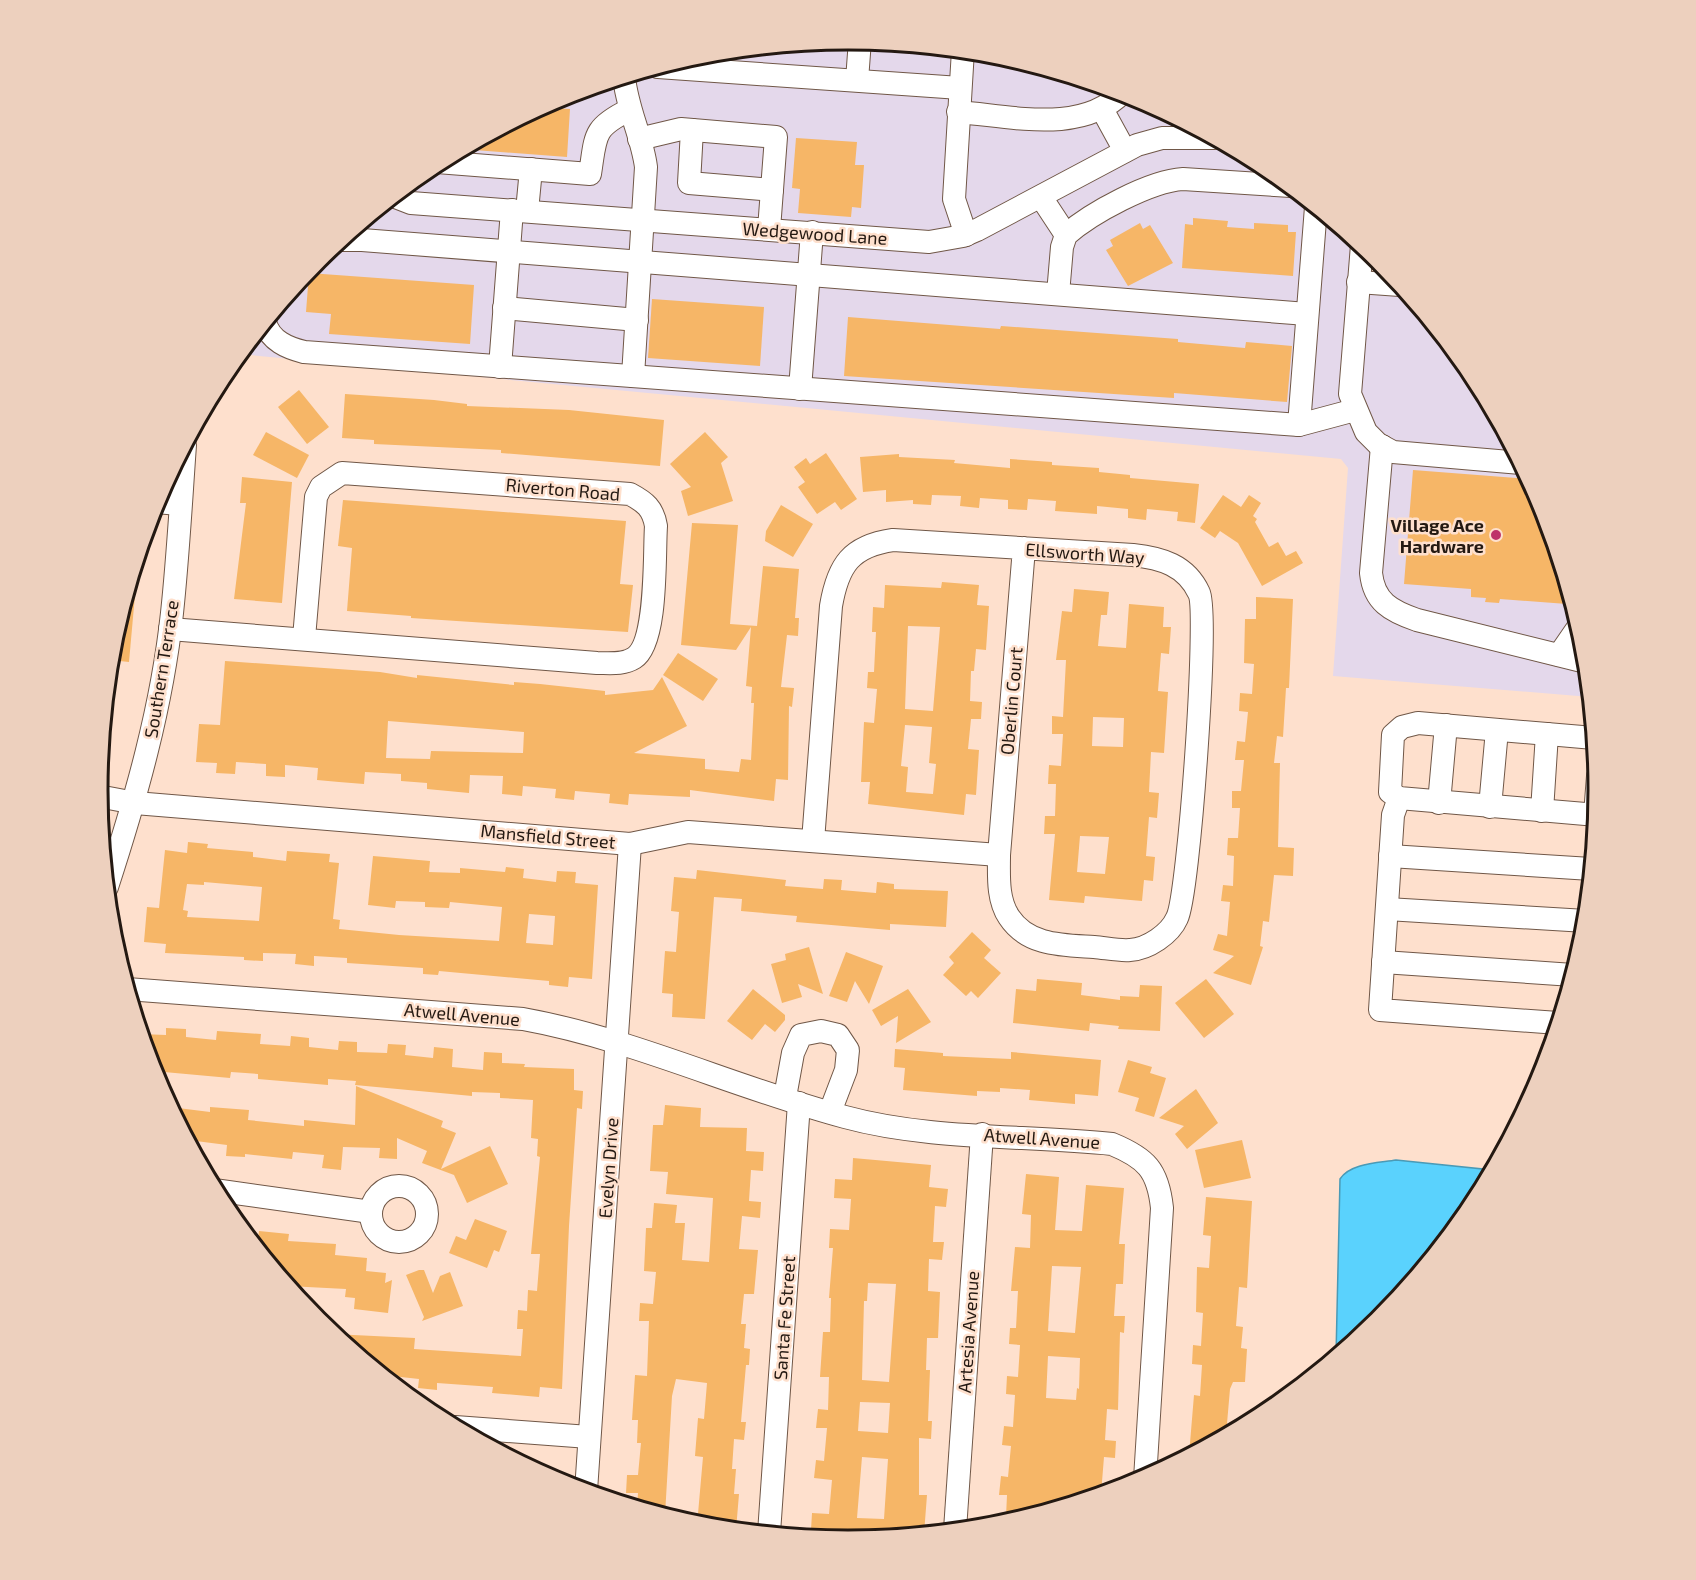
<svg xmlns="http://www.w3.org/2000/svg" width="1696" height="1580" viewBox="0 0 1696 1580" font-family="'Exo 2',sans-serif">
	<style>
		.commercial { fill: #e4d8eb }
		.water { fill: #5ad2fd; stroke: #4a9ab6; stroke-width: 1.5 }
		.building { fill: #f6b667; fill-rule: evenodd }
		.lines { fill: none; stroke-linecap: round; stroke-linejoin: round }
		.minor-casing { stroke: #705747; stroke-width: 24 }
		.minor { stroke: #fff; stroke-width: 22 }
		.poi-dot { fill: #be3369; stroke: #fee0cd; stroke-width: 2 }
		.labels { text-anchor: middle; dominant-baseline: central; stroke-width: 5; stroke-linejoin: round; paint-order: stroke }
		.street-label { font-size: 18px; fill: #241912; stroke: #fee0cd }
		.poi-label { font-size: 18px; font-weight: bold; fill: #241912; stroke: #fee0cd; text-anchor: end }
		.rim { fill: none; stroke: #241912; stroke-width: 3 }
	</style>
	<rect width="100%" height="100%" fill="#fee0cd"/>
	<g class="commercial">
		<polygon points="848,39 995,54 1136,96 1192,126 1162,128 961,226 930,232 413,192 402,189 431,165 561,96 702,53"/>
		<polygon points="1190,147 1237,150 1266,166 1366,248 1365,259 1371,272 1398,282 1473,373 1542,503 1585,644 1590,697 1333,676 1348,468 1341,459 239,354 317,259 385,203 930,252 1140,155 1163,148"/>
	</g>
	<path class="water" d="M1396,1160L1492,1170L1472,1208L1379,1321L1336,1356L1340,1179C1350,1163 1379,1163 1396,1160Z"/>
	<g class="building">
		<polygon points="541,107 570,109 567,157 461,149"/>
		<polygon points="796,138 857,142 855,165 864,165 861,208 852,207 851,217 798,213 800,189 792,188"/>
		<polygon points="1193,218 1228,221 1227,227 1254,229 1254,223 1288,225 1288,232 1296,232 1293,276 1182,268 1185,224 1193,225"/>
		<polygon points="1140,223 1143,229 1150,225 1173,263 1128,286 1106,250 1113,246 1110,240"/>
		<polygon points="309,273 474,285 470,344 329,334 331,314 306,312"/>
		<polygon points="652,299 764,307 760,366 648,358"/>
		<polygon points="848,317 1000,329 1001,326 1178,339 1178,342 1245,348 1246,342 1292,346 1287,402 1174,393 1174,398 844,376"/>
		<polygon points="299,390 329,427 307,444 278,407"/>
		<polygon points="345,394 434,400 467,404 467,406 569,410 664,420 660,466 501,453 501,450 374,444 374,440 342,438"/>
		<polygon points="266,432 309,455 297,478 253,455"/>
		<polygon points="705,432 728,457 721,463 733,501 688,516 681,491 691,487 670,464"/>
		<polygon points="826,453 857,499 841,510 835,502 817,514 798,487 805,482 794,467 806,458 810,464"/>
		<polygon points="899,454 899,457 955,460 954,463 1010,468 1010,459 1052,462 1052,465 1099,468 1099,472 1130,475 1130,478 1199,484 1195,523 1177,521 1178,512 1147,509 1146,520 1128,518 1128,509 1097,506 1097,514 1055,511 1056,501 1028,499 1027,510 1008,509 1008,500 980,498 979,508 960,506 961,496 932,495 931,505 913,504 913,500 886,502 886,490 863,492 860,457"/>
		<polygon points="1413,470 1529,479 1542,503 1568,589 1567,604 1500,599 1499,603 1485,602 1486,598 1471,597 1471,589 1404,584"/>
		<polygon points="242,477 292,482 282,603 234,599 246,503 240,503"/>
		<polygon points="1223,495 1241,507 1249,495 1261,503 1253,516 1257,519 1255,522 1269,547 1278,542 1286,556 1296,551 1303,563 1262,586 1238,543 1220,531 1215,538 1200,528"/>
		<polygon points="343,500 626,521 620,584 633,585 628,632 411,618 411,616 347,611 352,548 338,546"/>
		<polygon points="781,505 813,524 793,557 765,541 766,531"/>
		<path d="M692,523L738,525L730,624L757,626L763,566L799,569L795,618H799L798,636L787,635L781,687L794,688L792,707L789,706L788,780L776,779L774,801L690,790V797L629,794L628,805L609,803L610,794L575,791L574,800L555,798L556,789L523,786L522,796L502,794L503,776L470,775L469,793L427,789V783L401,781V774L365,772L364,784L339,782L317,780L318,768L285,765V777L266,776V764L236,762L235,774L216,773L217,763L196,762L199,724L220,725L225,661L380,672L417,678V675L514,685V682L540,684L605,691V695L653,690L662,677L687,726L634,753L705,759V769L739,772L741,759L751,760L754,703H751L752,687L746,686L751,627L736,650L681,645ZM388,721L524,732L523,753L431,751L430,759L386,758Z"/>
		<path d="M942,582L979,585L977,605L989,606L986,650L976,649L974,671H971L970,701L982,702L981,719H971L968,749L979,750L976,795L966,794L964,815L868,804L870,782H861L864,722L874,723L877,689L867,688L868,672H874L876,632H872L873,607L884,608L885,585L941,588ZM908,626L940,627L933,711L905,709ZM905,725L932,727L929,763L936,764L933,794L906,792L908,767L901,766Z"/>
		<polygon points="130,583 136,584 129,662 110,660 112,643"/>
		<path d="M1074,589L1109,592L1107,615H1101L1098,646L1126,648L1129,604L1164,607L1163,627H1171L1169,654L1161,653L1158,691L1168,692L1164,753L1151,752L1149,792L1159,793L1157,818L1149,817L1146,856L1155,857L1153,881L1144,880L1142,901L1085,896L1084,903L1049,900L1055,834H1044L1045,816H1055L1056,784H1048L1049,765L1061,766L1063,734H1052V716L1063,717L1066,660H1056L1062,611L1072,612ZM1093,717L1124,718L1123,747L1092,746ZM1080,836L1109,837L1105,874L1077,872Z"/>
		<polygon points="1256,597 1293,599 1289,688 1286,688 1283,737 1277,736 1274,763 1280,763 1278,847 1294,848 1293,876 1274,875 1269,922 1263,921 1260,946 1263,947 1251,985 1213,973 1234,956 1213,950 1218,934 1227,936 1230,902 1221,901 1223,885 1233,886 1234,856 1227,855 1228,838 1238,838 1240,808 1232,808 1232,791 1241,791 1244,760 1235,760 1237,741 1245,742 1248,712 1239,711 1240,693 1252,694 1254,664 1244,663 1245,619 1256,619"/>
		<polygon points="678,653 718,679 703,701 663,675"/>
		<path d="M188,842L208,844L207,848L253,852V857L286,861L287,851L330,854L329,862L339,863L333,919L340,920L339,929L399,935L499,941L502,907L450,902L449,908L425,907V902L396,901L395,908L368,905L373,856L430,861L429,872L460,873V868L505,872L506,867L524,869L523,878L556,882L557,871L576,872L575,883L598,885L592,979L569,977L568,987L549,985V981L439,971L438,975L423,974V968L347,963V958L314,956V966L295,964L296,954L263,953V961L244,960V957L165,953L166,944L144,942L147,907L159,908L165,850L187,853ZM204,882L262,887L259,921L187,917L188,911L183,910L187,884L204,885ZM529,914L555,916L553,945L526,943Z"/>
		<polygon points="697,870 786,880 785,886 823,889 824,879 842,880 841,890 876,893 877,882 894,884 894,889 948,891 946,927 890,924 890,930 796,922 797,916 741,911 742,899 714,897 705,1019 672,1017 673,994 662,993 665,951 676,952 679,912 671,911 674,877 696,879"/>
		<polygon points="972,932 991,950 984,958 1001,973 978,998 971,991 966,996 943,975 954,963 949,957"/>
		<polygon points="809,947 823,994 798,984 802,997 782,1003 771,964 786,960 785,954"/>
		<polygon points="846,952 883,966 869,1004 855,981 847,1002 829,996"/>
		<polygon points="1037,979 1082,983 1081,995 1120,1000 1120,996 1139,997 1140,985 1162,986 1160,1031 1118,1029 1119,1026 1090,1023 1089,1031 1013,1023 1016,989 1036,991"/>
		<polygon points="1206,979 1234,1014 1204,1038 1175,1003"/>
		<polygon points="753,989 785,1015 785,1020 775,1032 765,1024 752,1040 727,1021"/>
		<polygon points="908,989 931,1022 896,1043 898,1016 881,1026 872,1010"/>
		<polygon points="166,1028 186,1029 186,1037 216,1040 217,1031 261,1034 260,1044 290,1046 291,1036 309,1038 309,1047 338,1050 339,1041 357,1042 357,1052 387,1053 388,1044 406,1045 405,1055 433,1058 434,1047 453,1049 452,1067 483,1070 484,1052 502,1053 502,1063 525,1064 524,1067 574,1069 574,1090 583,1091 582,1109 577,1108 569,1226 562,1389 540,1387 539,1397 492,1393 493,1387 437,1383 437,1390 418,1388 419,1379 392,1376 391,1382 333,1334 415,1338 414,1349 521,1356 523,1329 517,1329 518,1310 527,1311 528,1290 537,1291 540,1254 531,1254 540,1157 537,1156 538,1139 531,1138 533,1100 500,1098 500,1093 472,1092 472,1096 355,1085 356,1081 328,1079 328,1085 258,1079 258,1074 231,1072 230,1078 164,1072 164,1095 154,1077 141,1034 166,1035"/>
		<polygon points="895,1049 943,1053 943,1056 1011,1059 1011,1052 1101,1060 1098,1096 1075,1094 1075,1104 1029,1100 1030,1090 1000,1088 1000,1092 977,1091 977,1096 903,1090 905,1068 894,1067"/>
		<polygon points="1128,1060 1152,1067 1150,1073 1166,1078 1154,1117 1135,1111 1139,1098 1118,1092"/>
		<polygon points="356,1086 443,1121 441,1127 456,1133 441,1169 490,1146 508,1184 467,1203 454,1175 422,1163 427,1151 397,1138 397,1159 379,1158 380,1148 343,1147 341,1170 322,1168 324,1155 293,1152 292,1159 245,1154 245,1157 226,1156 227,1145 188,1140 170,1107 210,1112 210,1107 249,1110 248,1120 304,1126 304,1120 355,1125"/>
		<polygon points="1196,1089 1218,1123 1187,1149 1175,1134 1184,1126 1159,1118"/>
		<polygon points="665,1105 701,1108 700,1127 747,1128 746,1151 764,1152 763,1171 751,1170 749,1201 761,1202 760,1218 742,1216 739,1249 758,1250 754,1294 744,1294 741,1324 746,1324 744,1348 750,1349 749,1365 746,1365 741,1422 746,1422 744,1440 734,1439 732,1469 736,1469 734,1494 739,1494 736,1530 697,1525 703,1457 695,1456 698,1418 704,1419 707,1383 676,1379 672,1396 665,1515 637,1507 638,1493 626,1493 627,1475 638,1475 641,1443 637,1443 638,1420 632,1420 635,1375 647,1376 649,1321 639,1321 640,1303 653,1304 656,1272 644,1271 646,1228 652,1228 654,1203 677,1205 675,1223 685,1223 682,1260 709,1262 713,1198 666,1194 668,1172 650,1171 653,1125 663,1125"/>
		<polygon points="1242,1140 1251,1178 1204,1188 1195,1150"/>
		<path d="M853,1158L931,1165L929,1187L948,1189L946,1207L935,1206L933,1242H944L942,1260L929,1259L928,1291L940,1292L938,1338H927L926,1370H930L928,1421H932L931,1439L919,1438V1495H927L924,1534L848,1541L822,1538V1530H811L812,1513L829,1514L832,1480L814,1478L816,1460L824,1461L827,1428H816L818,1409L828,1410L829,1377H820L823,1332H830L831,1298H829L833,1248H829L830,1229L849,1230L851,1199L834,1198L835,1179L852,1180ZM868,1283L896,1284L889,1382L862,1380L864,1301H867ZM860,1402L890,1403L888,1433L858,1431ZM862,1457L888,1459L884,1519L857,1518Z"/>
		<path d="M1026,1174L1059,1177L1055,1230L1082,1231L1086,1185L1124,1188L1119,1244H1125L1123,1284H1116L1114,1316H1125L1124,1333L1120,1332L1118,1410L1107,1409L1105,1440L1116,1441L1115,1458L1104,1457L1101,1494L1021,1519L1006,1517L1007,1495H999L1001,1476L1008,1477L1011,1446L1002,1445L1004,1426L1013,1427L1015,1395L1006,1394L1007,1376L1018,1377L1020,1345L1009,1344L1010,1328H1016L1018,1291H1011L1015,1247L1030,1248L1031,1215L1022,1214ZM1052,1266L1081,1267L1075,1333L1048,1331ZM1048,1356L1080,1358L1079,1389L1077,1388L1076,1400L1046,1398Z"/>
		<polygon points="1206,1197 1252,1201 1247,1288 1239,1287 1236,1326 1243,1327 1241,1348 1247,1349 1245,1382 1233,1382 1230,1389 1226,1435 1189,1455 1194,1395 1200,1396 1202,1365 1192,1364 1193,1345 1201,1346 1203,1313 1196,1312 1197,1267 1209,1268 1211,1236 1203,1235"/>
		<polygon points="475,1219 507,1231 499,1252 494,1250 487,1268 449,1253 456,1236 466,1240"/>
		<polygon points="259,1231 289,1234 288,1241 336,1244 335,1255 367,1258 366,1271 386,1273 385,1283 392,1280 388,1313 354,1309 355,1298 345,1297 346,1289 288,1286 257,1248"/>
		<polygon points="419,1270 424,1270 433,1293 440,1276 450,1272 463,1306 422,1321 424,1317 406,1275"/>
	</g>
	<g class="lines">
		<g class="minor-casing">
			<g id="minor">
				<polyline points="963,50 954,199 966,235"/>
				<polyline points="658,67 960,88"/>
				<path d="M624,77C627,109 642,136 646,167L633,376"/>
				<polyline points="857,80 860,40"/>
				<polyline points="1102,109 1125,151"/>
				<path d="M958,112C1011,116 1082,135 1123,92"/>
				<polyline points="692,130 689,183 772,190"/>
				<polyline points="639,139 681,129 776,137 769,229"/>
				<path d="M437,162L590,174C596,136 592,128 629,110"/>
				<polyline points="393,196 411,203 929,242 963,236 977,230 1137,145 1162,138 1214,138"/>
				<polyline points="1041,197 1066,235"/>
				<polyline points="527,211 531,169"/>
				<polyline points="340,240 362,240 1307,314"/>
				<polyline points="1362,245 1350,394 1366,432 1378,444 1393,452 1521,463"/>
				<polyline points="1358,282 1400,285"/>
				<path d="M1058,294L1062,247L1066,235C1091,213 1150,181 1183,179L1291,186"/>
				<polyline points="504,308 637,320"/>
				<path d="M265,322C270,341 288,348 304,352L1299,425L1355,410"/>
				<polyline points="500,367 512,210"/>
				<polyline points="800,389 812,232"/>
				<polyline points="1299,425 1316,207"/>
				<path d="M1382,446L1371,573C1374,602 1391,611 1417,620L1586,662"/>
				<polyline points="155,502 180,504"/>
				<path d="M170,629L597,663C609,663 623,665 634,658C658,643 654,553 656,526C653,508 645,502 630,494L342,473L321,487L316,497L304,638"/>
				<polyline points="1559,655 1579,626"/>
				<polyline points="1594,738 1418,723 1402,727 1393,735 1390,792 1399,798 1597,815"/>
				<polyline points="98,796 135,803 630,844 688,832 999,855"/>
				<polyline points="1399,798 1393,815 1380,1010 1558,1023"/>
				<polyline points="1439,803 1446,725"/>
				<polyline points="1490,807 1497,730"/>
				<polyline points="1542,811 1547,734"/>
				<polyline points="1595,815 1598,776"/>
				<path d="M813,841L831,606C838,565 851,546 893,540L1133,555C1161,558 1186,565 1199,593C1209,613 1189,895 1177,918C1170,934 1148,949 1130,950C1119,951 1106,948 1094,947C1063,945 1028,946 1009,917C997,899 999,875 999,855L1024,548"/>
				<polyline points="1390,856 1591,869"/>
				<path d="M107,887C136,798 162,707 172,613C178,557 181,501 185,445"/>
				<polyline points="1387,909 1586,921"/>
				<polyline points="1383,962 1573,975"/>
				<path d="M127,989L523,1019C633,1039 736,1088 845,1117C929,1140 1025,1135 1112,1144C1146,1158 1158,1170 1162,1208L1145,1479"/>
				<polyline points="785,1097 793,1053 801,1035 821,1031 838,1035 848,1050 846,1070 830,1112"/>
				<circle cx="399" cy="1214" r="28"/>
				<polyline points="214,1190 371,1212"/>
				<polyline points="455,1427 589,1437"/>
				<polyline points="586,1491 630,844"/>
				<polyline points="955,1530 982,1134"/>
				<polyline points="769,1533 799,1103"/>
			</g>
		</g>
		<use href="#minor" class="minor"/>
	</g>
	<circle class="poi-dot" cx="1496" cy="535" r="6"/>
	<g class="labels">
		<g class="street-label">
			<text transform="translate(815 233) rotate(4)">Wedgewood Lane</text>
			<text transform="translate(563 489) rotate(5)">Riverton Road</text>
			<text transform="translate(1085 553) rotate(4)">Ellsworth Way</text>
			<text transform="translate(161 669) rotate(-81)">Southern Terrace</text>
			<text transform="translate(1011 701) rotate(-85)">Oberlin Court</text>
			<text transform="translate(548 836) rotate(5)">Mansfield Street</text>
			<text transform="translate(462 1014) rotate(5)">Atwell Avenue</text>
			<text transform="translate(1042 1138) rotate(4)">Atwell Avenue</text>
			<text transform="translate(608 1168) rotate(-86)">Evelyn Drive</text>
			<text transform="translate(784 1318) rotate(-86)">Santa Fe Street</text>
			<text transform="translate(968 1332) rotate(-86)">Artesia Avenue</text>
		</g>
		<g class="poi-label">
			<text x="1484" y="525">Village Ace<tspan x="1484" dy="21">Hardware</tspan></text>
		</g>
	</g>
	<path d="M0 0H1696V1580H0ZM108 790a740 740 0 1 1 1480 0a740 740 0 1 1-1480 0Z" fill="#edd0be" fill-rule="evenodd"/>
	<path class="rim" d="M108 790a740 740 0 1 1 1480 0a740 740 0 1 1-1480 0Z"/>
</svg>
